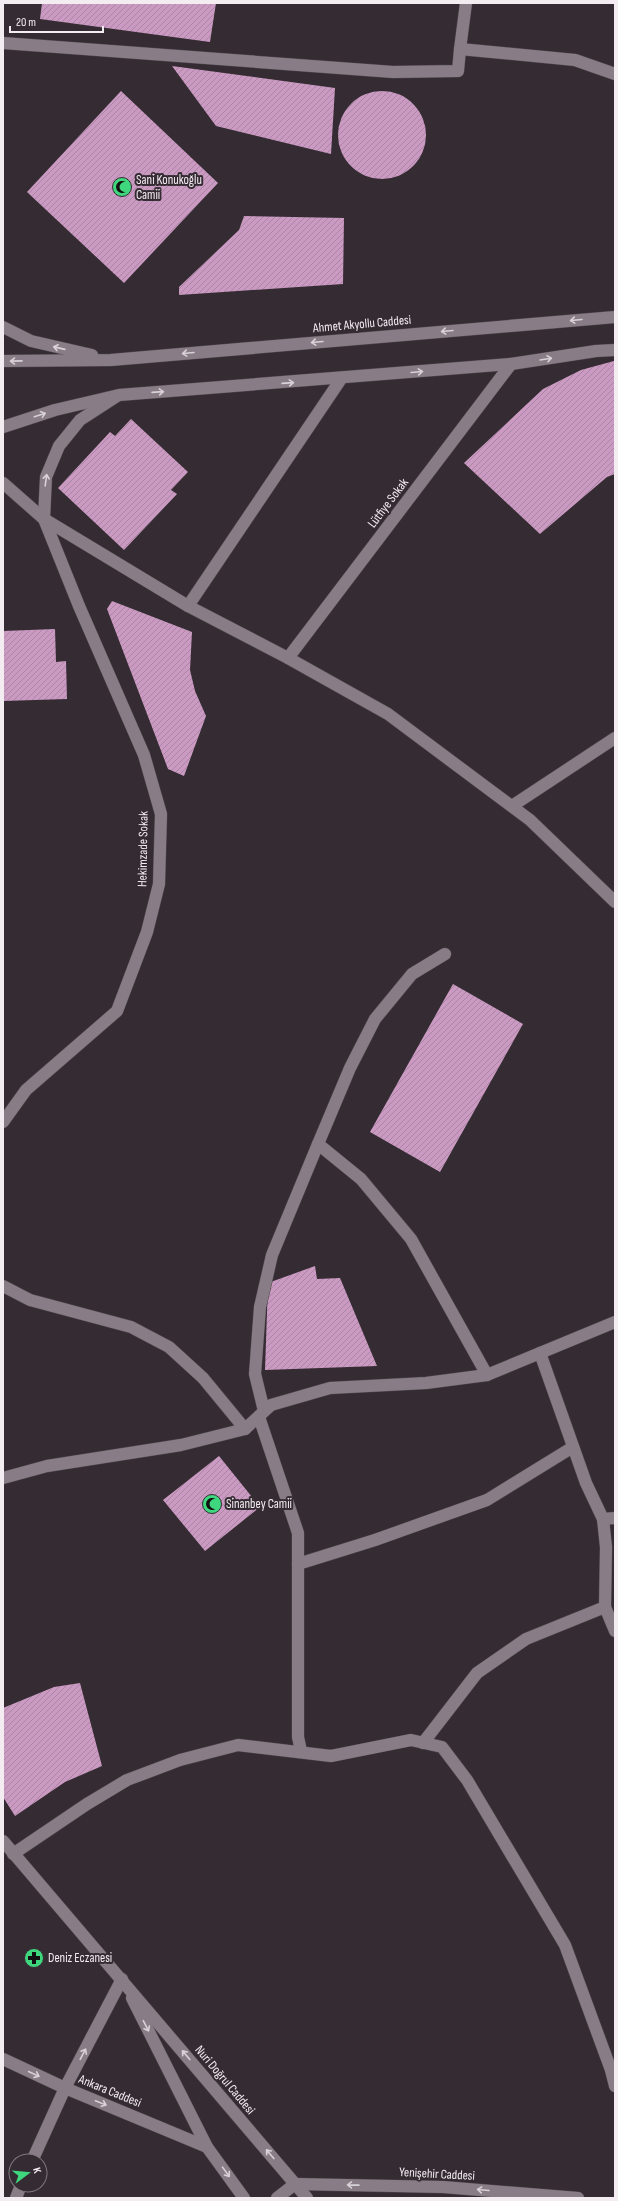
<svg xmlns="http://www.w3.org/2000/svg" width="618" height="2201" viewBox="0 0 618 2201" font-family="'Sofia Sans Condensed',sans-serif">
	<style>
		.building { fill: url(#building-hatch) }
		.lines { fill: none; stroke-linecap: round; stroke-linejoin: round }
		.street-casing { stroke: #50484f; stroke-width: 13 }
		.secondary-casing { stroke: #50484f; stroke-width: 13 }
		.street { stroke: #887d86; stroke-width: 12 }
		.secondary { stroke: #887d86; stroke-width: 12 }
		.oneway { stroke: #d8d1d7 }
		.labels { text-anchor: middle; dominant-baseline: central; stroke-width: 4; stroke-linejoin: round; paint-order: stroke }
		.poi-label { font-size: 13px; fill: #f3edf2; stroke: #352c33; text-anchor: start }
		.street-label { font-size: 13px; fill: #f3edf2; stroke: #352c33 }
	</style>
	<defs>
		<pattern id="building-hatch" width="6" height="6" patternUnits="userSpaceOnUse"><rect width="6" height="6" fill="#cb9ac2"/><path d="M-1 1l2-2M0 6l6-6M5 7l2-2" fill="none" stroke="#aa85a4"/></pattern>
	</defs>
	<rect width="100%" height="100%" fill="#352c33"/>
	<g class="building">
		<polygon points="42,3 216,3 210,42 40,19"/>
		<polygon points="172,66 335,88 331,154 216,126"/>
		<polygon points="121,91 218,183 124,283 27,192"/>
		<circle cx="382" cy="135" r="44"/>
		<polygon points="244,216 344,218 343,284 179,295 179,287 239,230"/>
		<polygon points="614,361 615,474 607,477 540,534 464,463 543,389 581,370"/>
		<polygon points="131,419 188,472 171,490 177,494 124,550 58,488 110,432 115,436"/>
		<polygon points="112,601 192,632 190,670 195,691 206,716 184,776 168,769 107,609"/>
		<polygon points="55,629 56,662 66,661 67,699 3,701 3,631"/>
		<polygon points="453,984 523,1024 440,1172 370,1132"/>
		<polygon points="315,1266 317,1279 340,1278 377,1366 265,1370 268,1283"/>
		<polygon points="219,1456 260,1507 205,1551 163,1500"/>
		<polygon points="80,1683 102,1766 65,1782 15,1816 3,1797 3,1708 54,1687"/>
	</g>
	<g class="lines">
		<g class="street-casing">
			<g id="street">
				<polyline points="466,3 460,49 575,60 615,74"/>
				<polyline points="3,43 393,72 458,71 460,49"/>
				<polyline points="188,606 341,379"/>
				<polyline points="288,658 511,364"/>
				<polyline points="512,806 615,738"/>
				<polyline points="445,954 412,974 375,1019 350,1068 318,1144 361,1179 411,1239 487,1375"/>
				<polyline points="3,1122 26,1090 117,1011 147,932 159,884 161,814 144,755 79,606 44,519 46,477 59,446 80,420 117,396"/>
				<polyline points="3,1286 30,1300 131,1327 169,1347 203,1378 245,1429"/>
				<polyline points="540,1353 586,1483 603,1519 606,1547 605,1607 615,1631"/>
				<polyline points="264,1411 255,1374 260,1307 272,1255 318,1144"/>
				<polyline points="259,1417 298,1533 298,1737 301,1751"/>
				<polyline points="3,1478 47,1466 181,1445 245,1429 271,1405 330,1388 426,1383 487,1375 615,1322"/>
				<polyline points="603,1519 615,1518"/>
				<polyline points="298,1564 375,1540 487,1500 573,1447"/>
				<polyline points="423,1743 477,1673 526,1639 605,1607"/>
				<polyline points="13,1854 87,1804 127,1780 180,1760 238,1745 331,1756 411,1740 442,1747 467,1780 565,1945 611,2070 615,2086"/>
				<polyline points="32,2161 65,2088 122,1979"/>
				<polyline points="16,2198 21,2185"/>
				<polyline points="277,2198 295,2184"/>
			</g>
		</g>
		<g class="secondary-casing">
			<g id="secondary">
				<polyline points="3,327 31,341 92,355"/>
				<polyline points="3,361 111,360 615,317"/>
				<polyline points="3,427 55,410 119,395 511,364 596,351 615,350"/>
				<polyline points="3,483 44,519 188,606 288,658 388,714 530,820 615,902"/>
				<polyline points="3,1841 307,2198"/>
				<polyline points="132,1998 207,2147 244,2198"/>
				<polyline points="3,2059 65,2088 207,2147"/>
				<polyline points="295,2184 443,2187 578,2198"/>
			</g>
		</g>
		<use href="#street" class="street"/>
		<use href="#secondary" class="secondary"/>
	</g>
	<defs><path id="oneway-shaft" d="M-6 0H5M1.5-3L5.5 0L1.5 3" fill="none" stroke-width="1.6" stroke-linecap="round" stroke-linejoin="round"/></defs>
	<g class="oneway">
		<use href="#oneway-shaft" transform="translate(576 320) rotate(175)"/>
		<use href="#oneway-shaft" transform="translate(447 331) rotate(175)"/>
		<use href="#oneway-shaft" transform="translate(317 342) rotate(175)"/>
		<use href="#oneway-shaft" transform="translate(59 348) rotate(-167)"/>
		<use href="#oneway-shaft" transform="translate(188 353) rotate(175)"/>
		<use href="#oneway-shaft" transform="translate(546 359) rotate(-9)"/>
		<use href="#oneway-shaft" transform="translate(16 361) rotate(179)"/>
		<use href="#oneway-shaft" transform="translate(417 372) rotate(-5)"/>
		<use href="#oneway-shaft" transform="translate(288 383) rotate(-4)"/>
		<use href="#oneway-shaft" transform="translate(158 392) rotate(-4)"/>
		<use href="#oneway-shaft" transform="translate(40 415) rotate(-18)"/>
		<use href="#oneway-shaft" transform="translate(46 480) rotate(-82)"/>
		<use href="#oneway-shaft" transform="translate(146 2026) rotate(63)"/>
		<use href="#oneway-shaft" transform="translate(83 2054) rotate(-62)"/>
		<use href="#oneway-shaft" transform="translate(186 2055) rotate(-130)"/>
		<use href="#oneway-shaft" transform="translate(34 2074) rotate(25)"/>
		<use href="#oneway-shaft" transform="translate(101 2103) rotate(22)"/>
		<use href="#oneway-shaft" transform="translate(270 2154) rotate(-130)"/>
		<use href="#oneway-shaft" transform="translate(226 2172) rotate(54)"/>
		<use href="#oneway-shaft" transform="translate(353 2185) rotate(-179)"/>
		<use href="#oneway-shaft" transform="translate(483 2190) rotate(-175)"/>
	</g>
	<defs>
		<g id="mosque-disc" transform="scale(1)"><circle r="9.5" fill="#3fd77d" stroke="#352c33"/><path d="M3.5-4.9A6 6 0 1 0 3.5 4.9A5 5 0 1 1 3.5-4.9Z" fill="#111"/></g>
		<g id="pharmacy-disc" transform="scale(1)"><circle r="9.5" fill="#3fd77d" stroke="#352c33"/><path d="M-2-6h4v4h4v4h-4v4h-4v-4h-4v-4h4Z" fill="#111"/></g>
	</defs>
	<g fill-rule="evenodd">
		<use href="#mosque-disc" x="122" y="187"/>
		<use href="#mosque-disc" x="212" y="1504"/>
		<use href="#pharmacy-disc" x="34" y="1958"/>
	</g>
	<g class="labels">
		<g class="poi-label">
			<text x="136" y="180">Sani Konukoğlu<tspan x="136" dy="15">Camii</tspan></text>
			<text x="226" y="1504">Sinanbey Camii</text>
			<text x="48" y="1958">Deniz Eczanesi</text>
		</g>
		<g class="street-label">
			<text transform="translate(362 324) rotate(-5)">Ahmet Akyollu Caddesi</text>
			<text transform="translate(388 503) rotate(-53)">Lütfiye Sokak</text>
			<text transform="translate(143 849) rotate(-89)">Hekimzade Sokak</text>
			<text transform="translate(225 2080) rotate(50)">Nuri Doğrul Caddesi</text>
			<text transform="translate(110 2091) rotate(22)">Ankara Caddesi</text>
			<text transform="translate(437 2174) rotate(3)">Yenişehir Caddesi</text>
		</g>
	</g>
	<rect width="618" height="2201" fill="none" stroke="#f3edf2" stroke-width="8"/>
	<g transform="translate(28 2173) rotate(74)"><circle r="19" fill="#352c33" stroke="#81797f"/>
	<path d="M0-3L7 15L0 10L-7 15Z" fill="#3fd77d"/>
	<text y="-6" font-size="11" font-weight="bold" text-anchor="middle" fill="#f3edf2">K</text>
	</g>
	<path d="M10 26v6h93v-6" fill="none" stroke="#f3edf2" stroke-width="2"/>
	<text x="16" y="26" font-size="12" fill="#f3edf2" stroke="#352c33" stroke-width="3" paint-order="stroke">20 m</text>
</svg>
